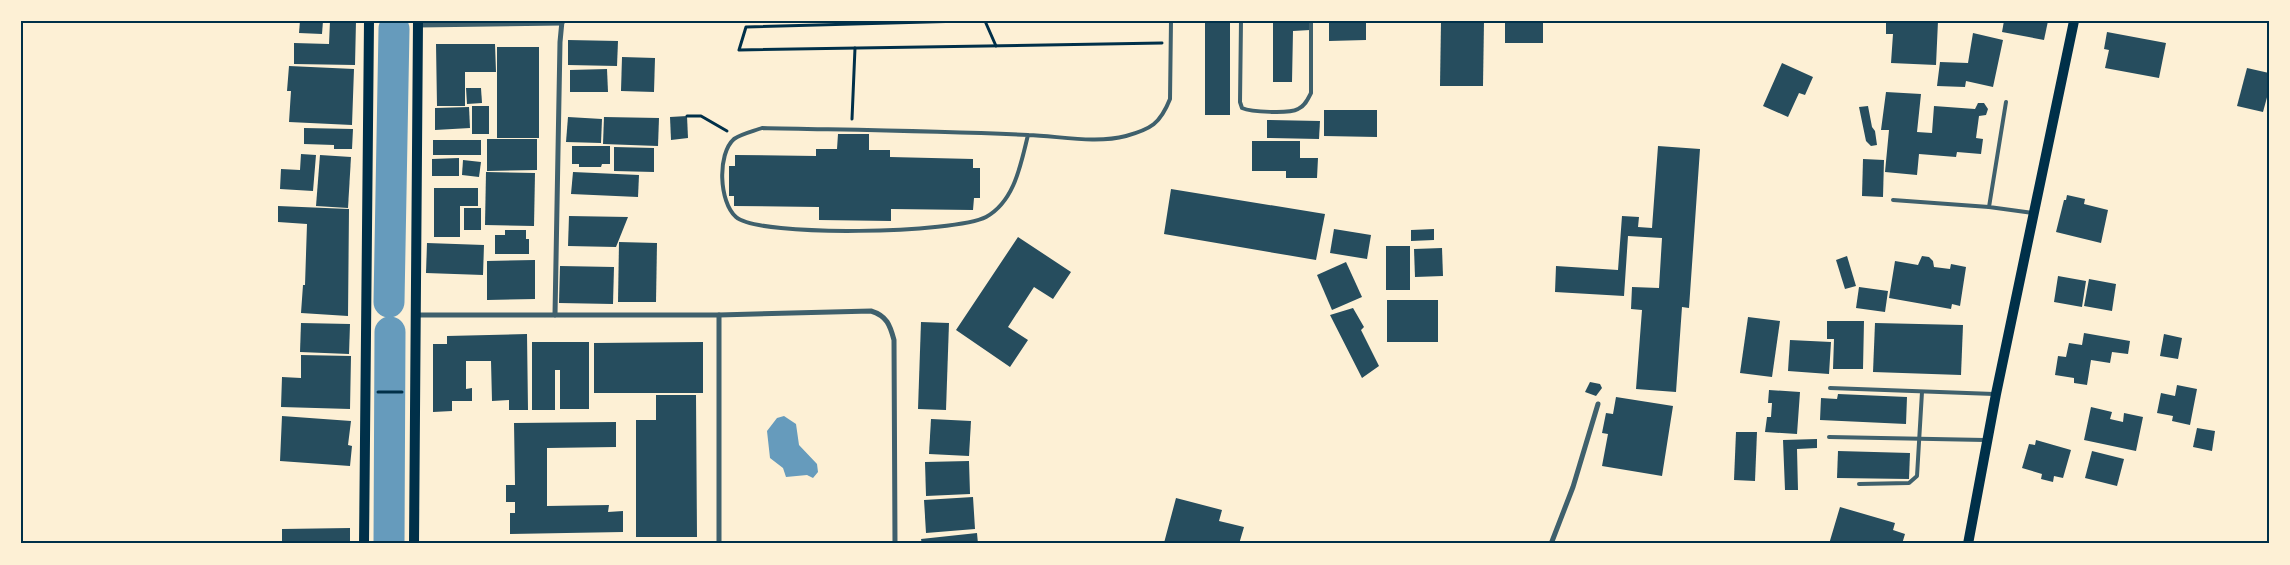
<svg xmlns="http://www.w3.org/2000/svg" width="2290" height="565" viewBox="0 0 2290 565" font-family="'DejaVu Sans',sans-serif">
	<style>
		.water { fill: #669bbc }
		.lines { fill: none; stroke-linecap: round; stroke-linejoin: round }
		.river { stroke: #669bbc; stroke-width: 31 }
		.building { fill: #264d5e }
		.path { stroke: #003049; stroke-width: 3 }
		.service { stroke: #3f606c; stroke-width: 4 }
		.minor { stroke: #3f606c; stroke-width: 5 }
		.secondary { stroke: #003049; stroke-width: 10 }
		.neatline { fill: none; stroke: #003049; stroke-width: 2 }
	</style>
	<rect width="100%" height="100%" fill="#fdf0d5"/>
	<polygon class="water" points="784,416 796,424 799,445 817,464 818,472 813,478 807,475 786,477 783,468 770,458 767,431 777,418"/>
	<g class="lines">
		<g class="river">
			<polyline points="389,302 394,29"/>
			<polyline points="389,544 390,332"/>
		</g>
	</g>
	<g class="building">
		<polygon points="300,21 323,21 322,34 299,33"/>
		<polygon points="330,21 356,21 355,65 294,64 294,43 329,44"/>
		<rect x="1205" y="21" width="25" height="94"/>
		<polygon points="1273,21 1310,21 1310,30 1293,31 1292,82 1273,82"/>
		<polygon points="1329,21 1366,21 1366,40 1329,41"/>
		<polygon points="1441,21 1484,21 1483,86 1440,86"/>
		<rect x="1505" y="21" width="38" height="22"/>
		<polygon points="1886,21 1938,21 1936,65 1891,63 1893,34 1886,34"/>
		<polygon points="2004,21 2048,21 2044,40 2002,32"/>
		<polygon points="2107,32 2166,43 2159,78 2105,68 2109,50 2104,49"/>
		<polygon points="1973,33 2003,40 1993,87 1966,81 1965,87 1937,86 1940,62 1968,63"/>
		<polygon points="568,40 618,41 617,66 568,65"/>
		<polygon points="436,44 495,44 496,72 465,72 465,106 437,106"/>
		<rect x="497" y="47" width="42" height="91"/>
		<polygon points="622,57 655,58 654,92 621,91"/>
		<polygon points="1782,63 1813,77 1805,95 1799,93 1788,117 1763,106"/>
		<polygon points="289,66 354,69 352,125 289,122 291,91 287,91"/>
		<polygon points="2247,68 2269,73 2269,90 2263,112 2237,106"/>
		<polygon points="607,69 608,92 570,92 570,70"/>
		<polygon points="466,88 481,88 482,103 467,104"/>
		<polygon points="1886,92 1921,94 1917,132 1932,133 1934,106 1975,109 1978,103 1984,103 1988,109 1986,115 1979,116 1976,138 1983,139 1981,154 1957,152 1956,157 1919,154 1917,175 1885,172 1889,130 1881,130"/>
		<rect x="472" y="106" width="17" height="28"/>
		<polygon points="1868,106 1872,127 1875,131 1877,145 1871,146 1866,141 1859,107"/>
		<polygon points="469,107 470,128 435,130 435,108"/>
		<polygon points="1324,110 1377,110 1377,137 1324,136"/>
		<polygon points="687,116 688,138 671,140 670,117"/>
		<polygon points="568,117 602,119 601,143 566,142"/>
		<polygon points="604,117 659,118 658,146 603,144"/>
		<polygon points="1267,120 1320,121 1319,139 1267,138"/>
		<polygon points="304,128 353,129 352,149 334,149 334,145 304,144"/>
		<polygon points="838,134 869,134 869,150 890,150 890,157 973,159 973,168 980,168 980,198 974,198 973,210 891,209 891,221 819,220 819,207 734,206 734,196 729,196 729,166 735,166 735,155 816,156 816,149 837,149"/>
		<polygon points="487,139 537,139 537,170 487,171"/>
		<rect x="433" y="140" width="48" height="15"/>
		<polygon points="1252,141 1300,141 1300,158 1318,158 1317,178 1286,178 1286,171 1252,171"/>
		<polygon points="572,146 610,146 610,164 602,164 601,167 579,167 579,164 572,164"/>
		<polygon points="1658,146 1700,149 1689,308 1682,307 1676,392 1636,389 1642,310 1631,309 1632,287 1659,288 1662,238 1628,236 1624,296 1555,292 1556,266 1618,270 1622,216 1639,217 1638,227 1652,228"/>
		<polygon points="614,147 654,148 654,172 614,171"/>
		<polygon points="301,154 316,155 313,191 280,189 281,169 300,170"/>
		<polygon points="320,155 351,157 348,208 316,206"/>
		<polygon points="459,158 459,176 432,176 432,159"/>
		<polygon points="1863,159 1884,160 1883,197 1862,196"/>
		<polygon points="463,160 481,162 479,177 462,175"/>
		<polygon points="486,172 535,173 534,226 485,225"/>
		<polygon points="573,172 639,175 638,197 571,194"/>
		<polygon points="434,188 478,188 478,206 460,206 460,237 434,237"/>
		<polygon points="1171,189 1325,214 1316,260 1164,234"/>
		<polygon points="2067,195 2085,199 2084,204 2108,210 2101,243 2056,232 2064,200 2066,200"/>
		<polygon points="278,206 349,209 348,316 301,313 303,285 305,285 307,224 278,222"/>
		<rect x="464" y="208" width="17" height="22"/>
		<polygon points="569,216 628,217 616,247 568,246"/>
		<polygon points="1334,229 1371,235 1367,259 1330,253"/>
		<polygon points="1434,229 1434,240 1411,241 1411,230"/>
		<polygon points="505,230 526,230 526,239 529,239 529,254 495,254 495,235 505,235"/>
		<polygon points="1018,237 1071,272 1053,299 1034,287 1008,327 1028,340 1010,367 956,330"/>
		<polygon points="619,242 657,243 656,302 618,302"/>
		<polygon points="427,243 484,245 483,275 426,273"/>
		<rect x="1386" y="246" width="24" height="44"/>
		<polygon points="1442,248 1443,276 1415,277 1414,249"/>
		<polygon points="1847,256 1856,286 1845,289 1836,260"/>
		<polygon points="1922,256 1929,257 1933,261 1934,267 1950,269 1951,264 1966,267 1960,306 1952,304 1951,309 1889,298 1895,261 1918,265"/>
		<polygon points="535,260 535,299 487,300 487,261"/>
		<polygon points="1346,262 1362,297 1332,310 1317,275"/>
		<polygon points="560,266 614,267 613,304 559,303"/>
		<polygon points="2058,276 2086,281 2082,307 2054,302"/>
		<polygon points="2089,279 2116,284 2112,311 2084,306"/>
		<polygon points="1859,287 1888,291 1885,312 1856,308"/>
		<rect x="1387" y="300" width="51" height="42"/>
		<polygon points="1353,308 1364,327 1361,330 1379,366 1362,378 1330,315"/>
		<polygon points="1748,317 1780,321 1772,377 1740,373"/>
		<polygon points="1827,321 1864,321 1863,369 1833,369 1834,339 1827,339"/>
		<polygon points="921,322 949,323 946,410 918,409"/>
		<polygon points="301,323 350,324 349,354 300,352"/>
		<polygon points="1875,323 1963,325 1961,375 1873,372"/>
		<polygon points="2084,333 2130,341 2128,354 2112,352 2110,363 2091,360 2087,385 2074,383 2074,378 2055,375 2058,356 2066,357 2069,343 2082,345"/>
		<polygon points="527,334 528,410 509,410 509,400 492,401 491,361 466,361 466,389 472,388 472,401 452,401 452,411 433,412 433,344 447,344 447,336"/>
		<polygon points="2164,334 2182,338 2178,359 2160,356"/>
		<polygon points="1790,340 1831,342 1829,374 1788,371"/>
		<polygon points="532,342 589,342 589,409 560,409 560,370 555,370 555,410 532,410"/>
		<polygon points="703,342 703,393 594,393 594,343"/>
		<polygon points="301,355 351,356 350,409 281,407 282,377 301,378"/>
		<polygon points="1590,382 1600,384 1602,388 1596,396 1585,392"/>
		<polygon points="2177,385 2197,389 2190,425 2172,421 2173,416 2157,413 2161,393 2175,396"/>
		<polygon points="1769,390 1800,392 1797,434 1765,432 1767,417 1771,417 1772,403 1768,403"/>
		<polygon points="1838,394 1907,397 1906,424 1820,420 1821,398 1837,399"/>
		<polygon points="656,395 696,395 697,537 636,537 636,420 656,420"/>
		<polygon points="1616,397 1673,406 1662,476 1602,466 1608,434 1602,433 1606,413 1613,414"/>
		<polygon points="2091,407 2112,412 2110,419 2123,422 2124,413 2143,417 2136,451 2084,440"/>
		<polygon points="282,416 351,421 348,445 352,446 350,466 280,461"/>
		<polygon points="931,419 971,421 969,456 929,454"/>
		<polygon points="616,422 616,447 547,448 547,506 609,505 608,512 623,511 623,532 510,534 510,513 515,513 515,502 506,502 506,485 515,485 514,423"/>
		<polygon points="2197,428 2215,431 2212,451 2193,447"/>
		<polygon points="1736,432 1757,432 1755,481 1734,480"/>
		<polygon points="1817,439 1817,448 1797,449 1798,490 1785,490 1783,440"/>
		<polygon points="2036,440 2071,450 2063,478 2054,476 2053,482 2041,479 2042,474 2022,468 2029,444 2035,445"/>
		<polygon points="1838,451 1910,453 1909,479 1837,478"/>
		<polygon points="2092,451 2124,459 2117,486 2085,478"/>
		<polygon points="969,461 970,494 926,496 925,462"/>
		<polygon points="973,497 975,529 926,533 924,500"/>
		<polygon points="1176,498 1222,510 1219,521 1244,527 1239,544 1164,543"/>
		<polygon points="1840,507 1895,523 1893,530 1905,534 1902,544 1829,544"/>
		<polygon points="350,528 350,544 282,544 282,529"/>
		<polygon points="977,533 978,544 922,544 921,539"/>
	</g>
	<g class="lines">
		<g class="path">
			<polyline points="964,21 746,27 739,50 1162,43"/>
			<polyline points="985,21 996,46"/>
			<polyline points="687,116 701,116 727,131"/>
			<polyline points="852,119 855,48"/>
			<polyline points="378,392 402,392"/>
		</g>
		<g class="service">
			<path d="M1241,21L1240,102L1242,108C1251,112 1289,114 1298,109C1305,106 1308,99 1311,93V21"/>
			<polyline points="2006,102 1989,207 2033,213"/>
			<path d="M1028,135C1021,163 1015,201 986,217C956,233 760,238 736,217C719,202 717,154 734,139C741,134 754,131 762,128C851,130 939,131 1028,135C1059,136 1096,144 1126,136C1151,129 1160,124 1170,99L1171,21"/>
			<polyline points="1893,200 1989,207"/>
			<polyline points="1830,388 1994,394"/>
			<polyline points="1829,437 1985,440"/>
			<polyline points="1859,484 1909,483 1917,476 1922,392"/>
		</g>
		<g class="minor">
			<polyline points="418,25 562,23"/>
			<path d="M416,315H719L871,311C887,316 890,325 894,340L895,544"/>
			<polyline points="555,315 560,42 562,21"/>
			<polyline points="719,544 719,315"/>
			<polyline points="1551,544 1573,487 1598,404"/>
		</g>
		<g class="secondary">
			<polyline points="364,544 369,21"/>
			<polyline points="414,544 418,21"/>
			<polyline points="1968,544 1996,394 2074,21"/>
		</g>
	</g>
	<rect width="2290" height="565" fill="none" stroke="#fdf0d5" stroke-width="45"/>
	<rect x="22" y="22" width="2246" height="520" class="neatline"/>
</svg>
